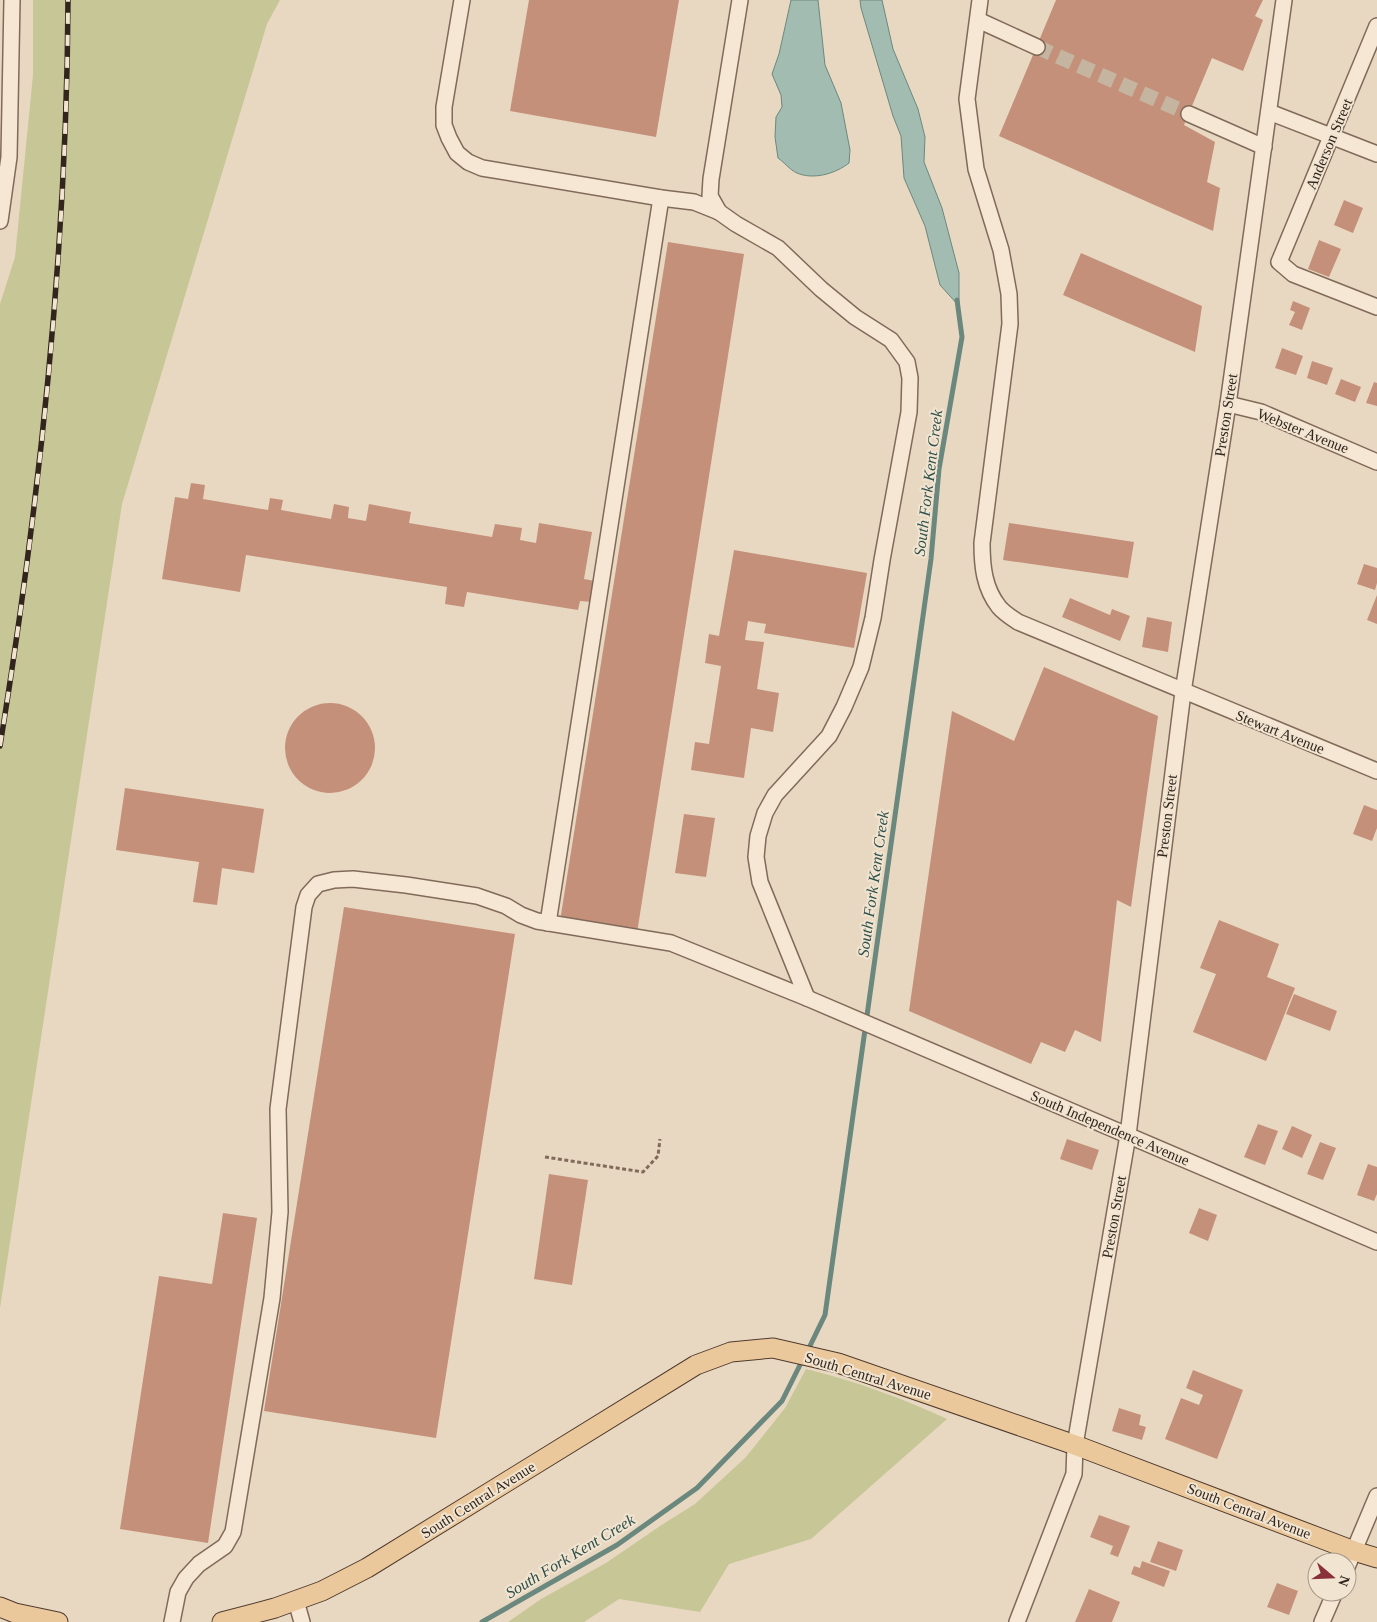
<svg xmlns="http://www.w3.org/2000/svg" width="1377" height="1622" viewBox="0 0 1377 1622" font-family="Georgia,serif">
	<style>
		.green { fill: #c6c696 }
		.water { fill: #a3bcb2; stroke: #6b887e }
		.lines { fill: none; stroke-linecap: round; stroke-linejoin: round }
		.stream { stroke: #6b887e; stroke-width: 5 }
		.building { fill: #c4907a }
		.minor-tunnel { stroke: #c4b4a0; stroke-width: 15; stroke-dasharray: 15 8; stroke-linecap: butt }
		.minor-casing { stroke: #816a5a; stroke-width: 18 }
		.major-casing { stroke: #4f3a2e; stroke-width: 21 }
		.path { stroke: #816a5a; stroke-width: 3; stroke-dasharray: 4 2.5; stroke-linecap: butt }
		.minor { stroke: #f5e7d3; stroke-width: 15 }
		.major { stroke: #eac89b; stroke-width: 19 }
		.rail-casing { stroke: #32251d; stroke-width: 5.5 }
		.rail { stroke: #f1e4d0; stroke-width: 4; stroke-dasharray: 11; stroke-linecap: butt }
		.labels { text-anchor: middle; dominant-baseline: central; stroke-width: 4; stroke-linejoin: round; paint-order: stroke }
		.street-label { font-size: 15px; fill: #32251d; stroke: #f1e4d0 }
		.water-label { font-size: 16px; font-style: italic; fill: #2e504a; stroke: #f1e4d0 }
	</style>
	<rect width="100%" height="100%" fill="#e9d8c1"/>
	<g class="green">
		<polygon points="33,0 280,0 267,24 122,504 0,1308 0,304 15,257 33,75"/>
		<path d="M806,1369C856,1381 901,1398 947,1419L811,1539L729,1564L700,1612L619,1599L584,1622H508L541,1599L606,1563L663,1524L695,1504L746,1457L785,1408Z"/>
	</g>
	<g class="water">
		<path d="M791,0H818L825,65L841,103L850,150L849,163C835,174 813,180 797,173C790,170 784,162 778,158L775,137L776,117L782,107L781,95L772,74L779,54Z"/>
		<polygon points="860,0 882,0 893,49 918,109 925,137 924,162 942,208 959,273 959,306 940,285 925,226 904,178 901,136 893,116 861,8"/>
	</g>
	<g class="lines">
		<g class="stream">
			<polyline points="807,1352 825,1315 931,559 939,469 962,337 957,300"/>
			<polyline points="482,1622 617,1545 697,1488 782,1401 803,1359"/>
		</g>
	</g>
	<g class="building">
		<polygon points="529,0 679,0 656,137 510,111"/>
		<polygon points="1056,0 1263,0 1255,16 1263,20 1243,71 1212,58 1184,125 1215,142 1207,182 1220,188 1213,231 999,136"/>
		<polygon points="1344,200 1363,208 1353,233 1334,225"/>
		<polygon points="1319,240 1341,249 1329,277 1308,269"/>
		<polygon points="668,242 744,254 637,933 560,921"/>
		<polygon points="1081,253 1202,306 1195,352 1063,295"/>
		<polygon points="1293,301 1310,308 1302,330 1289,325 1295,312 1290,310"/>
		<polygon points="1282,348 1303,356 1296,375 1275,368"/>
		<polygon points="1312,361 1333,368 1327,385 1307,378"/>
		<polygon points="1341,379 1361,387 1355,402 1335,394"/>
		<polygon points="1374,382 1377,383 1377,406 1366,403"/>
		<polygon points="191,483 205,485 203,499 268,510 270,498 283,500 281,510 331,519 334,504 349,507 348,518 366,521 369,504 411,512 409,523 492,537 495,524 522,528 520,540 536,543 539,523 592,532 584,579 595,581 592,602 580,601 578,610 467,592 464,607 445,604 447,587 246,555 240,592 162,579 175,497 188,499"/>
		<polygon points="1009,523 1134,542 1128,578 1003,560"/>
		<polygon points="734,550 867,573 854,648 764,633 766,624 748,621 745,640 764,642 757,689 779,693 773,732 751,728 744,778 691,770 695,742 709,744 721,666 705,663 709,634 719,636"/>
		<polygon points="1364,564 1377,568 1377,583 1375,590 1357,584"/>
		<polygon points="1377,595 1377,624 1367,620"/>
		<polygon points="1070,598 1110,615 1112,609 1130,616 1120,641 1062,617"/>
		<polygon points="1147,617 1172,622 1168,652 1142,647"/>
		<polygon points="1044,667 1158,716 1131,907 1117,900 1101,1042 1075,1030 1065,1052 1041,1042 1031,1064 909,1011 952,711 1014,741"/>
		<circle cx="330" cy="748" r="45"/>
		<polygon points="125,788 264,809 254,873 222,868 217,905 193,902 199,862 116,850"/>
		<polygon points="1364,805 1377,810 1377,828 1372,841 1353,834"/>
		<polygon points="684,814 715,818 706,877 675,873"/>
		<polygon points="344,907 515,934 436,1438 264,1411"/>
		<polygon points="1219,920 1279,944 1267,977 1295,988 1266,1061 1193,1032 1216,974 1200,968"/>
		<polygon points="1294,994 1337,1011 1330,1031 1286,1014"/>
		<polygon points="1258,1124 1278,1131 1265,1165 1244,1157"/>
		<polygon points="1292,1126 1312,1135 1302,1158 1282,1149"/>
		<polygon points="1067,1139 1099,1150 1092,1170 1060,1159"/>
		<polygon points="1320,1142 1336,1148 1323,1180 1307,1174"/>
		<polygon points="1368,1164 1377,1167 1377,1194 1374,1201 1357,1195"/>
		<polygon points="549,1174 588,1180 572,1285 534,1279"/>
		<polygon points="1199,1208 1217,1215 1208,1241 1189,1233"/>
		<polygon points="223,1213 257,1218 208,1543 120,1529 159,1276 212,1284"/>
		<polygon points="1193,1370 1243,1390 1217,1459 1165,1439 1181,1398 1199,1405 1203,1395 1186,1388"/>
		<polygon points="1119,1408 1141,1415 1139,1425 1146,1427 1142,1440 1112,1431"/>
		<polygon points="1099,1515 1130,1526 1118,1557 1110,1554 1113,1546 1090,1537"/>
		<polygon points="1158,1541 1183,1550 1176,1571 1150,1562"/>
		<polygon points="1142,1561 1170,1571 1164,1587 1131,1574 1134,1566 1140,1568"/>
		<polygon points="1277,1583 1298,1591 1289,1615 1267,1607"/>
		<polygon points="1089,1589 1120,1602 1112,1622 1075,1622"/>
	</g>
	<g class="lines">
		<polyline class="minor-tunnel" points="1037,47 1189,114"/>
		<g class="minor-casing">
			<g id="minor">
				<polyline points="462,0 444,107 444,125 449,138 457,153 468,162 482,168 661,198 694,202 719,212"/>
				<polyline points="740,0 711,179 710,196 719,212 736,224 778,248 821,289 855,317 891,340 907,362 910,378 909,412 882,560 873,618 861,667 844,707 829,736 775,795 765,813 758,836 756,857 760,882 807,998"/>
				<path d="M980,0L967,99L976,169L1001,250L1009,294L1010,324L982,543C982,566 984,588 999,607C1004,613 1012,618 1018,622L1377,771"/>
				<polyline points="978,20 1037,47"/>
				<polyline points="1377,26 1279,262 1293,274 1377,307"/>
				<polyline points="1269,112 1377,154"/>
				<polyline points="1189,114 1264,147"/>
				<polyline points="0,221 9,157 12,0"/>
				<polyline points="1228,404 1261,412 1377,462"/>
				<polyline points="548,923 661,198"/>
				<polyline points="1347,1567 1377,1496"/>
				<polyline points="296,1601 302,1622"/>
				<polyline points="172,1622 178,1592 186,1578 199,1564 225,1546 233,1532 272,1298 280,1212 278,1109 304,907 308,895 318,884 334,880 353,879 406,885 477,896 506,906 521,915 537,921 671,943 807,998 1377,1242"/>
				<polyline points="1017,1622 1074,1474 1075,1445 1128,1135 1183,692 1228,404 1284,0"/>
				<polyline points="1322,1622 1335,1592"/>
			</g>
		</g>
		<g class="major-casing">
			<g id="major">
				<polyline points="0,1607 15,1613 58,1622"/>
				<polyline points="222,1622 275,1608 322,1591 367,1568 696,1365 731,1352 773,1348 838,1363 1075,1445 1354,1551 1377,1558"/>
			</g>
		</g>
		<polyline class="path" points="545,1157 643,1172 658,1156 660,1139"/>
		<use href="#minor" class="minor"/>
		<use href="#major" class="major"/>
		<g class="rail-casing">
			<path id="rail" d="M0,746C40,499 67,250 68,0"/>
		</g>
		<use href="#rail" class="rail"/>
	</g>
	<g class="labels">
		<g class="street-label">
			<text transform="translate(1329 144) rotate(-67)">Anderson Street</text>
			<text transform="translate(1226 415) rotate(-81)">Preston Street</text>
			<text transform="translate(1303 431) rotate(22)">Webster Avenue</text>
			<text transform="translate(1280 732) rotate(22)">Stewart Avenue</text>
			<text transform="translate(1167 816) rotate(-83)">Preston Street</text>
			<text transform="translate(1110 1128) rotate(23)">South Independence Avenue</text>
			<text transform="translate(1114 1217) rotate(-80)">Preston Street</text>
			<text transform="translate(868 1376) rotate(17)">South Central Avenue</text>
			<text transform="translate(478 1500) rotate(-32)">South Central Avenue</text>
			<text transform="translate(1249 1511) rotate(21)">South Central Avenue</text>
		</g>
		<g class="water-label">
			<text transform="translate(928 483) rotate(-83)">South Fork Kent Creek</text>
			<text transform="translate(873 884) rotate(-82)">South Fork Kent Creek</text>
			<text transform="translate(570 1556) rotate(-31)">South Fork Kent Creek</text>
		</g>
	</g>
	<g transform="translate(1332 1577) rotate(109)"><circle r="24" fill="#f1e4d0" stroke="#a59888"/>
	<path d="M0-4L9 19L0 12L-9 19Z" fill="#8a303b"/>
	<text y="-8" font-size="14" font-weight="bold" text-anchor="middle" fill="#32251d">N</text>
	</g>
</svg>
